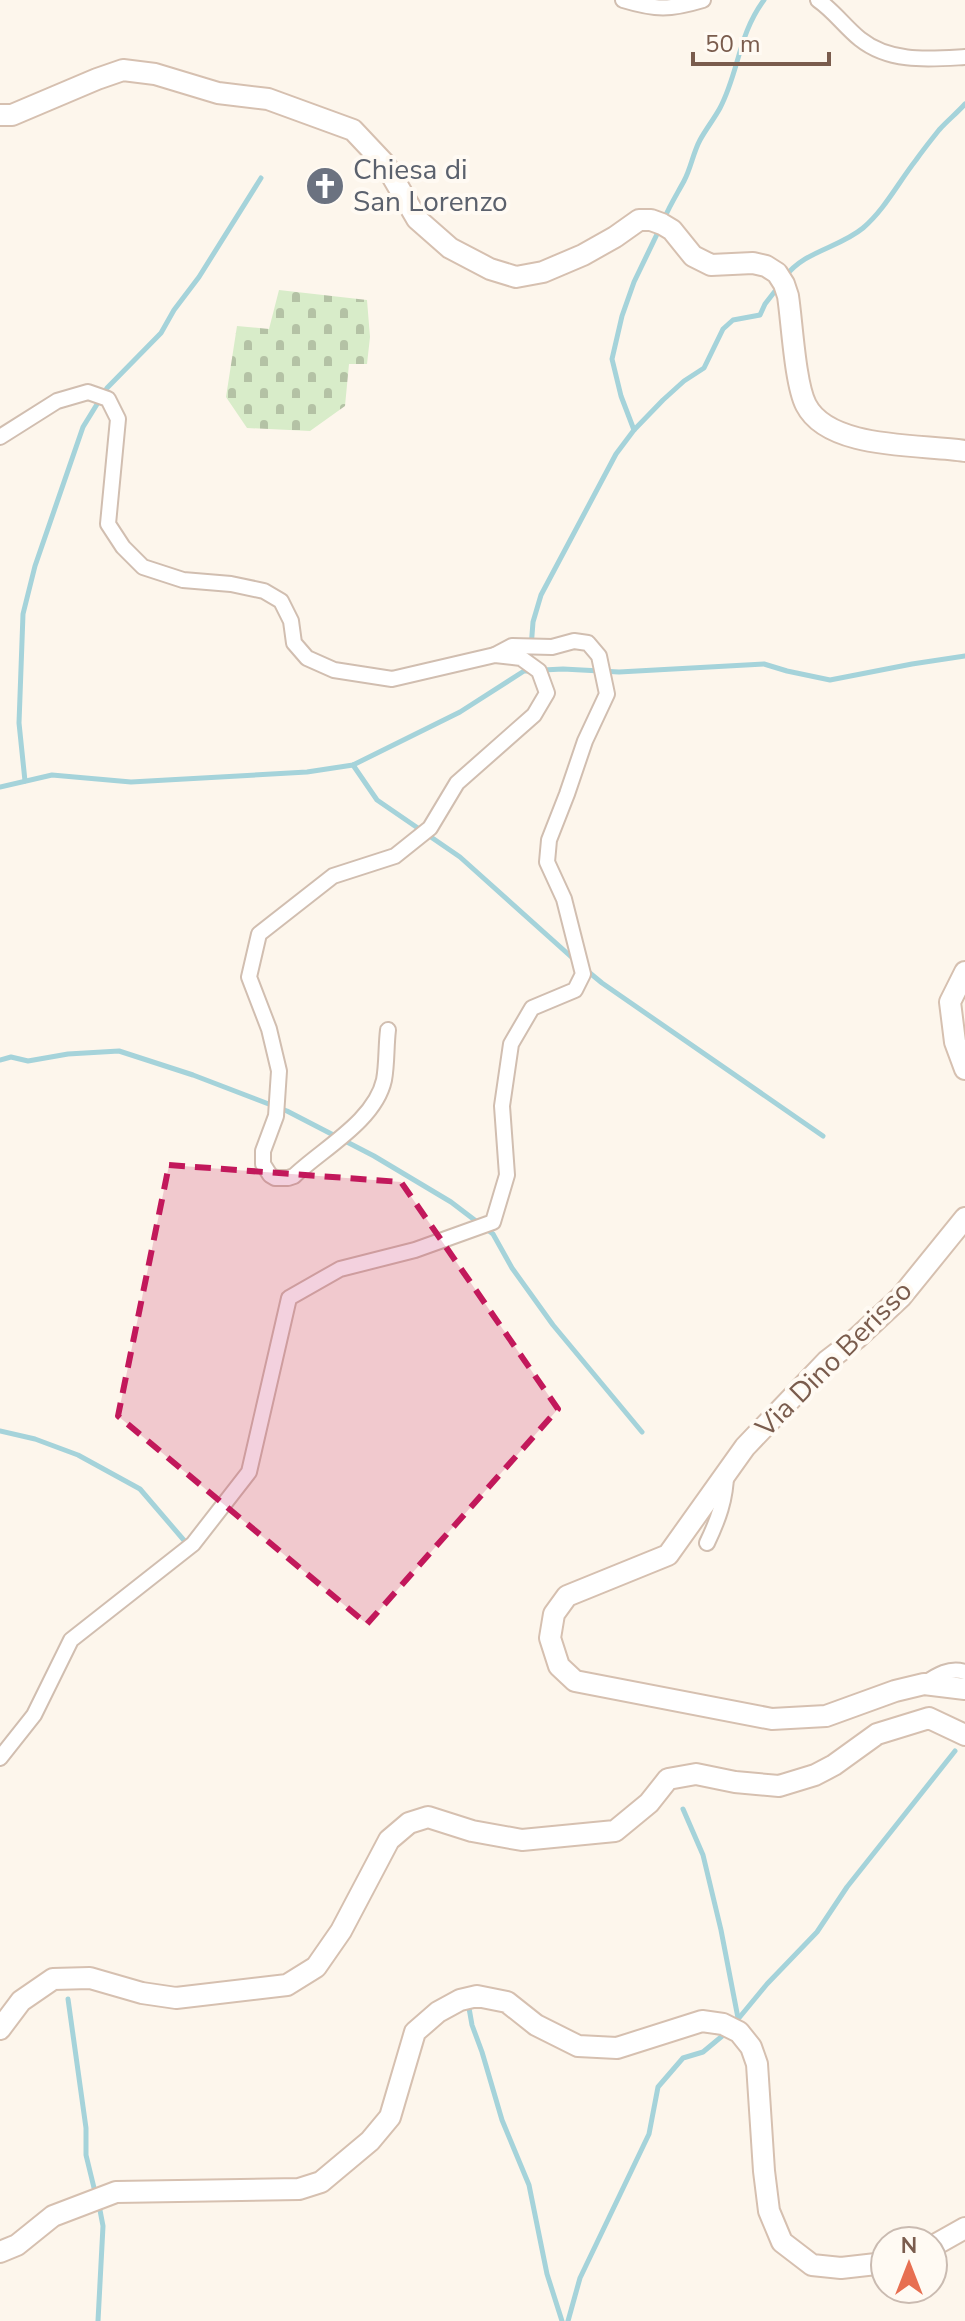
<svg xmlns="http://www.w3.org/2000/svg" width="965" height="2321" viewBox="0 0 965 2321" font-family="'Nunito Sans',sans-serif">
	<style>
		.cemetery { fill: url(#cemetery-stones) }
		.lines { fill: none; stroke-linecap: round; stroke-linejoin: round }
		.stream { stroke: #a5d3da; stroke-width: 5 }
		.street-casing { stroke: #d1beb0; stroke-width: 18 }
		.secondary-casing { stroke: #d6c0b0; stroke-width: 24 }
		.street { stroke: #fff; stroke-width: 14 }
		.secondary { stroke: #fff; stroke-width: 20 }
		.marked { fill: #c2185b; fill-opacity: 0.2; stroke: #c2185b; stroke-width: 6; stroke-dasharray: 16 10; stroke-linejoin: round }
		.labels { text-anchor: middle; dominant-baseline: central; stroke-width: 8; stroke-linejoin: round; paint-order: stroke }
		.worship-label { font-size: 28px; fill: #5b616d; stroke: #fffaf3; text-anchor: start }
		.street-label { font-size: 28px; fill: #7a5c4d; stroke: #fffaf3 }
	</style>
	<defs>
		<pattern id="cemetery-stones" width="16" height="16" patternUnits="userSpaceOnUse" patternTransform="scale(2)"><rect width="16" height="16" fill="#d8ecc9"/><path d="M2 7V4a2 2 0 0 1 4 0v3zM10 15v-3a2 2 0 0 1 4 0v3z" fill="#b4c2a5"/></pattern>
	</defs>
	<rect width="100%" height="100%" fill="#fdf6ec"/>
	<polygon class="cemetery" points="279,290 367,300 370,337 367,364 349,364 345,406 310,431 247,428 226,397 237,326 269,329"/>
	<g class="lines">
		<g class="stream">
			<path d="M664,219C670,205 677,194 684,181C691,168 693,153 700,140C706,129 714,119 720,108C739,72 738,35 764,0"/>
			<path d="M785,277C804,251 839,248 863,228C885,209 898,183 916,160C923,150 931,140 939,130C947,121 957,113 965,104"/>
			<polyline points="634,430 621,396 612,359 622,316 634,282 660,228"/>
			<polyline points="530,661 533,622 541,595 616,454 634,430 663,400 684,381 704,368 723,329 733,320 760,315 765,304 779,286"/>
			<polyline points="543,670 563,669 619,672 764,664 787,671 830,680 912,664 965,656"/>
			<polyline points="353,765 377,800 460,857 577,962"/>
			<polyline points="25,781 19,723 23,614 35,566 83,427 107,388 161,333 174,310 199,277 261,178"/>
			<polyline points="0,787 52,775 131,782 307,772 353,765 460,712 524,671 533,671"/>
			<polyline points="585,969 602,983 823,1136"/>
			<polyline points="0,1060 11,1057 28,1061 68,1054 119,1051 193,1075 287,1111 374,1156 451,1202 493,1234 512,1268 553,1325 642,1432"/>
			<polyline points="0,1431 35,1439 78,1455 140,1489 188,1545"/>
			<polyline points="683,1809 703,1855 721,1930 738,2018"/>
			<polyline points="68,1999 86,2128 86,2155 96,2196"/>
			<polyline points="469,2008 472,2025 482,2052 502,2120 529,2185 547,2274 562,2321"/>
			<polyline points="734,2024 767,1984 817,1932 847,1887 955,1751"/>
			<polyline points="98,2321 103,2226 99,2205"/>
			<polyline points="568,2321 580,2278 649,2134 658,2087 683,2058 703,2052 727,2032"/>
		</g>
		<g class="street-casing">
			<g id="street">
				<path d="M623,0C656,10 670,10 703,0"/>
				<path d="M818,0C834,11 845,27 860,39C890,63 929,59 965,57"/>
				<path d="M0,437L57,401L88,392L108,399L118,419L108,524L123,547L143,567L183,580L231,584L264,591L281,601L291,621L294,643L307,658L334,670L392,679L495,655L521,658L539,671L547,693L534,715L457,783L430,828L395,856L333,876L259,934L249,977L269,1029L279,1071L276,1116L263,1151V1164L270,1175L275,1178H288L294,1176C322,1149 375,1121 384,1080C387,1064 386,1046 388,1030"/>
				<path d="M707,1543C718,1520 726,1499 726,1473"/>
				<path d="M924,1684C937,1675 950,1667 965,1672"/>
				<polyline points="0,1758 34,1715 71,1640 193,1544 249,1472 289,1298 340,1269 415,1250 493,1222 507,1175 502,1106 511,1044 532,1008 575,990 583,974 564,899 547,862 549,840 567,794 585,741 607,694 599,656 588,643 574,641 552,647 512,646 495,655"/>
			</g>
		</g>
		<g class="secondary-casing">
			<g id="secondary">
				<path d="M0,115H12L97,79L123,70L155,74L218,93L268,99L353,130L385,164L417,219L450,248L490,269L516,277L543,272L583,255L615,237L639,220H651L662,224L672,230L693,256L711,265L753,263L766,266L777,273L784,284L788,296C792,322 795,384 806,405C829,450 921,444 965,451"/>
				<polyline points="965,972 950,1002 955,1042 965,1069"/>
				<polyline points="965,1218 901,1297 857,1338 827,1361 745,1447 668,1555 567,1596 554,1614 550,1638 559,1666 575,1681 772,1719 826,1716 895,1691 924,1684 965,1689"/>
				<polyline points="0,2029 21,2001 53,1979 90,1978 142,1993 176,1998 287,1985 316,1967 341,1931 389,1840 409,1823 428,1817 472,1831 522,1840 615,1831 649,1803 668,1779 696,1774 735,1782 779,1786 815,1775 834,1765 877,1734 929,1718 965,1735"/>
				<polyline points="933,2246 965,2228"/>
				<polyline points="0,2252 17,2245 53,2216 116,2192 299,2189 321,2182 370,2141 390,2117 415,2032 438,2012 460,2000 477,1996 507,2002 536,2025 578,2046 617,2048 702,2021 723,2024 739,2032 751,2047 757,2064 764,2171 769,2211 782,2242 812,2265 841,2268 885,2263"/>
			</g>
		</g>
		<use href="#street" class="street"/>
		<use href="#secondary" class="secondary"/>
	</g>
	<path class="marked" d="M169,1165L401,1182L558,1409L367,1624L118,1416Z"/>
	<defs>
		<g id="church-disc" transform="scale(2)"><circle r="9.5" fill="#6b7280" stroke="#fffaf3"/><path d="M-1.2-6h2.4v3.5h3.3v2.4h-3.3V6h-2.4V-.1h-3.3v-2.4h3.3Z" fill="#fff"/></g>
	</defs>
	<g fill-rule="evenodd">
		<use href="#church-disc" x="325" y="186"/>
	</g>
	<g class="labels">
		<g class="worship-label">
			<text x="353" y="170">Chiesa di<tspan x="353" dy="32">San Lorenzo</tspan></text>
		</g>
		<g class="street-label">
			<text transform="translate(834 1359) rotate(-45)">Via Dino Berisso</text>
		</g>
	</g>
	<g transform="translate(909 2265)"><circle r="38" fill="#fffaf3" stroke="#cabbb1" stroke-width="2"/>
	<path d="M0-6L14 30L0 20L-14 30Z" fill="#e76f51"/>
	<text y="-12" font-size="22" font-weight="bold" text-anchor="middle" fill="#7a5c4d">N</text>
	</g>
	<path d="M693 52v12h136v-12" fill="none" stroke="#7a5c4d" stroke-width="4"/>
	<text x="705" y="52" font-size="24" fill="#7a5c4d" stroke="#fffaf3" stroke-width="6" paint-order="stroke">50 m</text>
</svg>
